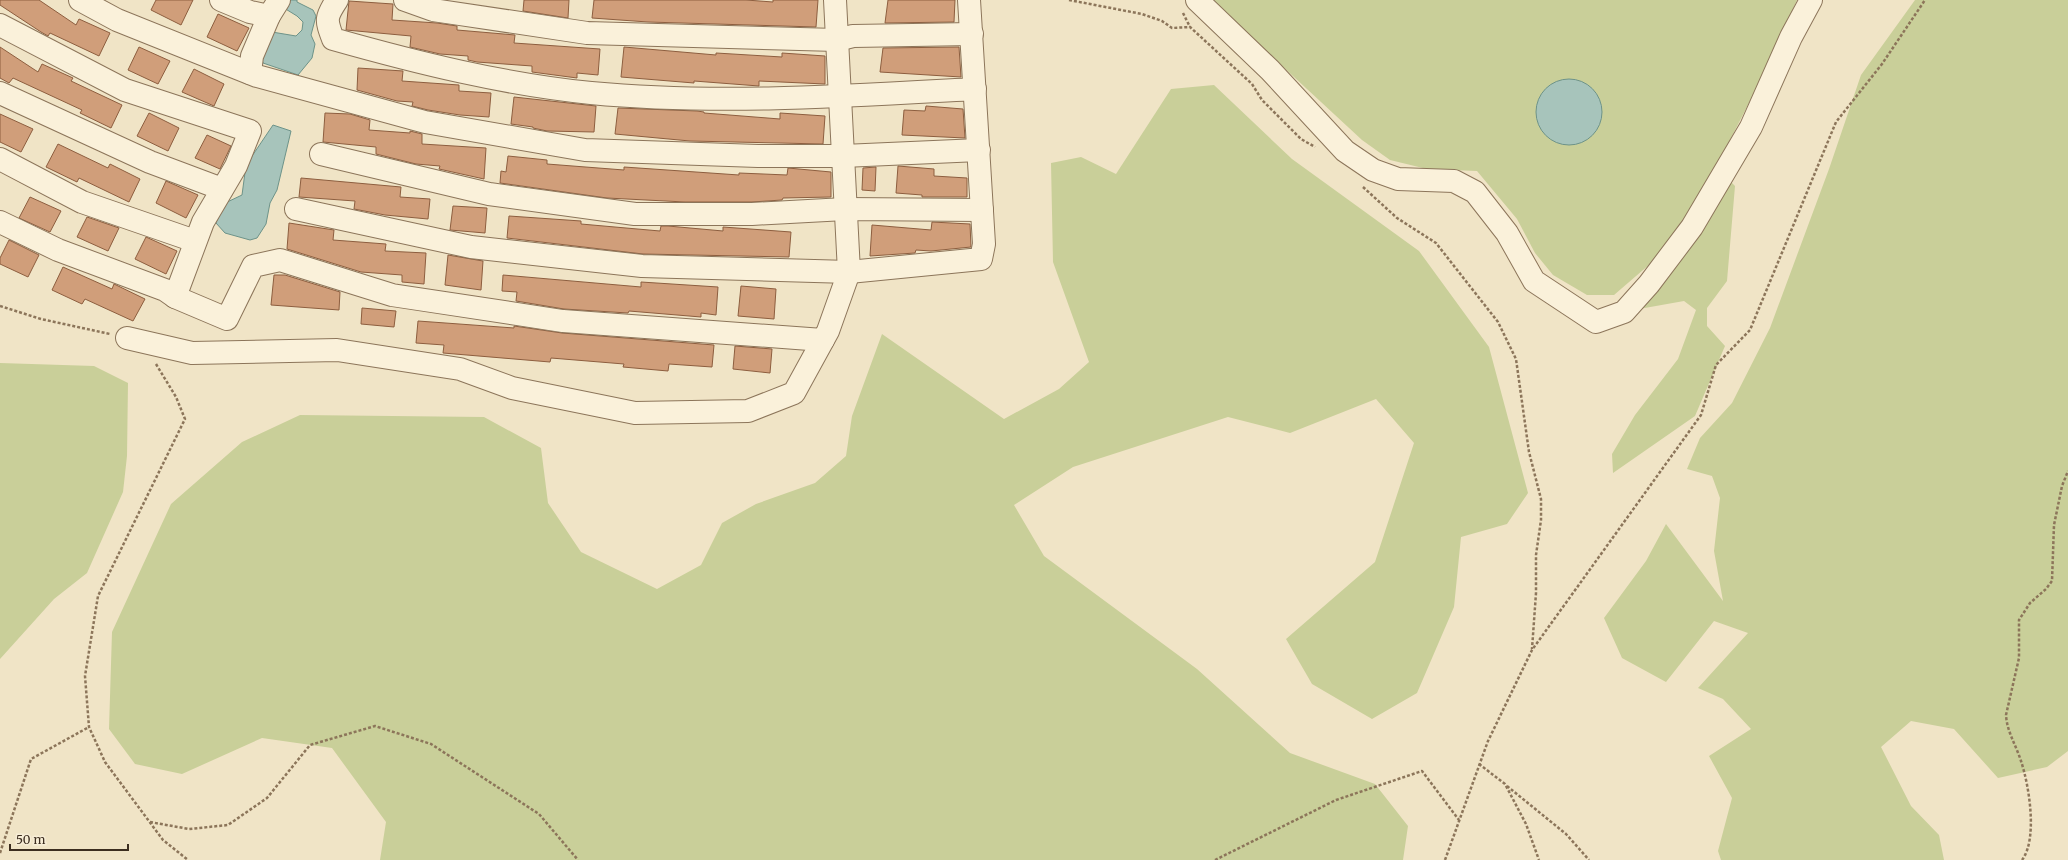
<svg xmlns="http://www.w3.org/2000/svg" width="2068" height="860" viewBox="0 0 2068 860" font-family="Merriweather,serif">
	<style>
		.green { fill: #c9cf99 }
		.water { fill: #a7c4bb; stroke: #6d9389 }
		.building { fill: #d09e7a; stroke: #8d5e3f }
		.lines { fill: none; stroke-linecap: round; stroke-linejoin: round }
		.minor-casing { stroke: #8c755a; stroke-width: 24 }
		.path { stroke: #8c755a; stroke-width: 2.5; stroke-dasharray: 3 2; stroke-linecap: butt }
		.minor { stroke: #faf1da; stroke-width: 22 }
	</style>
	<rect width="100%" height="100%" fill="#f0e4c6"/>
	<g class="green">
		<polygon points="1211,0 1797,0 1768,66 1716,167 1735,186 1727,281 1707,308 1707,326 1725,346 1695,416 1613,473 1612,454 1635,415 1678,359 1696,310 1684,301 1639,309 1650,264 1614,295 1587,295 1553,275 1535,253 1517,219 1477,171 1427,169 1390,160 1362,140"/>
		<polygon points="1915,0 2068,0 2068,751 2047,767 1998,778 1954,729 1911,721 1881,747 1911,806 1939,835 1944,860 1721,860 1718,851 1732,798 1709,756 1751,729 1723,699 1698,688 1748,633 1714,621 1666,682 1622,658 1604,618 1646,561 1666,524 1723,601 1714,551 1720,498 1712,476 1687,469 1700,438 1732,403 1770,328 1829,169 1861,75"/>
		<polygon points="1214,85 1292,159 1419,251 1489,347 1528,493 1507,524 1461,537 1454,607 1417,693 1372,719 1312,684 1286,639 1375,562 1414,443 1376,399 1290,433 1228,417 1073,467 1014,505 1044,556 1197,669 1290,753 1375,784 1408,826 1403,860 380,860 386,822 332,748 262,738 182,774 135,764 109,729 112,632 171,504 242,442 300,415 484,417 541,448 548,503 581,552 657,589 701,565 722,523 756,504 815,483 846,456 852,416 882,334 1004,419 1059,389 1089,362 1053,262 1051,163 1081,157 1116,174 1171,89"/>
		<polygon points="0,363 94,366 128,383 127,456 123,492 87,573 54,599 0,659"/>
	</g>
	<g class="water">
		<polygon points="286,0 297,0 297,2 313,10 316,16 311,35 315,44 312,58 298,75 263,63 259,50 272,32 296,36 302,30 303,22 297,16 284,8"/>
		<circle cx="1569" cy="112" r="33"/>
		<polygon points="273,125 291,131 277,190 270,203 266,224 257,238 250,240 225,233 216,223 223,204 242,195 246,165"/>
	</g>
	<g class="building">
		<polygon points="0,0 39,0 76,25 79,19 110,33 99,56 50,33 48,36 41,32 0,5"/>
		<polygon points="156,0 193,0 181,25 151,10"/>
		<polygon points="524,0 569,0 568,18 523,11"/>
		<polygon points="594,0 746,0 773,2 773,0 818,0 816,27 648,22 592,18"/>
		<polygon points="888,0 955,0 954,22 885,23"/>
		<polygon points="349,1 393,4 392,20 437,23 457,26 457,30 515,35 514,43 600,49 598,75 577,73 577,78 532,72 532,66 477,62 468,60 468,56 440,54 410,47 411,36 346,30"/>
		<polygon points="218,14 249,28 237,51 207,37"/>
		<polygon points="0,47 38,72 42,64 73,78 71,81 122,105 111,128 80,113 82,110 13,78 9,83 0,78"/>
		<polygon points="139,47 170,61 158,84 128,70"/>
		<polygon points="624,47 716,55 716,53 782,57 782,53 825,56 825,84 759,81 759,86 694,81 694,83 621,77"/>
		<polygon points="959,47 961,77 880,72 883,48"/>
		<polygon points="358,68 403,71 402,81 459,85 459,91 491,93 489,117 460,115 428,110 412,106 413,102 397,101 357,90"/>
		<polygon points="194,69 224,84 214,106 182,92"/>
		<polygon points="514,97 596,106 594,132 547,131 533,128 533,127 511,124"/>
		<polygon points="926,106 963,109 965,138 902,135 904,110 925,111"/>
		<polygon points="618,108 697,111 704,112 704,113 780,119 780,113 825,116 823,144 690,141 615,134"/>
		<polygon points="149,113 179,128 168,151 137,136"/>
		<polygon points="325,113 350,114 370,120 369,130 410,133 410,131 422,134 422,144 486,148 484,179 439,169 440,166 416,164 376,154 376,147 323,142"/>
		<polygon points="0,114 33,129 21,152 0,142"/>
		<polygon points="207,135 231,146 220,169 195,158"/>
		<polygon points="58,144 108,168 110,164 140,179 129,202 79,178 77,182 46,167"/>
		<polygon points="508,156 547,160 547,164 624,170 624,167 739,175 739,173 787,175 788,168 831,172 831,197 783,198 782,200 752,202 685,202 607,198 500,183 501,171 506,172"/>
		<polygon points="898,166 934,169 934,176 967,178 967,197 922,197 922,195 896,193"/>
		<polygon points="876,167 875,191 862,190 863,168"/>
		<polygon points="301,178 401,187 400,197 430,199 428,219 385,215 354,209 355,201 299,197"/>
		<polygon points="166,181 198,195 186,218 156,203"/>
		<polygon points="30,197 61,211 50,232 19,218"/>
		<polygon points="453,206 487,208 485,233 450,230"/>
		<polygon points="509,216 581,221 581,224 660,231 661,226 668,226 723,231 723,227 791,232 789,257 643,254 507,238"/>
		<polygon points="87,217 119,228 108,251 77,237"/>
		<polygon points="932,222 970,224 971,247 931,251 916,250 915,253 870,256 872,225 931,230"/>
		<polygon points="289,223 334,230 333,240 386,244 385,251 426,253 424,284 402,282 402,275 361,272 287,249"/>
		<polygon points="146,237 177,251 166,274 135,259"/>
		<polygon points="9,240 39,255 28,277 0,264 0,258"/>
		<polygon points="448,255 483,261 481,290 445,285"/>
		<polygon points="63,267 112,289 114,284 145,299 133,321 85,299 82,304 52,290"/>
		<polygon points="274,275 285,275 340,292 339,310 271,305"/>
		<polygon points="503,275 641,287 641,282 718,287 716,315 701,313 701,317 629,311 628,313 564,309 516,301 517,292 502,291"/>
		<polygon points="741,286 776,289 774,319 738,316"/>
		<polygon points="362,308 396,311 394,327 361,324"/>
		<polygon points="418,321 514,328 514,326 562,333 714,345 712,367 669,364 668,371 623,367 624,364 551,358 550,362 443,353 444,345 416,343"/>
		<polygon points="735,346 772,349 770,373 733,369"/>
	</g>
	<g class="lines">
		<g class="minor-casing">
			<g id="minor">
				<polyline points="80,0 117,20 257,76 425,122 585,150 758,156 843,156 979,150"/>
				<polyline points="221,0 250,12 269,16"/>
				<path d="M337,0C325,18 326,20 333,39C418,63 503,84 591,93C717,105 849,96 975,89"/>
				<polyline points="405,0 433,10 587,33 837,40 853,36 972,34"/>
				<polyline points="1197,0 1270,70 1345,151 1373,170 1398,179 1454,181 1475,192 1507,233 1534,281 1596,322 1624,312 1649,284 1692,227 1751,127 1791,37 1811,0"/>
				<polyline points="0,25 125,90 250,131 236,166 203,222 175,297 227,319 253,266 280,260 392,295 563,321 823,340"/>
				<polyline points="250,73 252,56 269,16 279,0"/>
				<polyline points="0,93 150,162 222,189"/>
				<polyline points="321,154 489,194 635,214 752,214 845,209 982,210"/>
				<polyline points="0,159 82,202 195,241"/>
				<polyline points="296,209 471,247 642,266 849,272 981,259 984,244 969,0"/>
				<polyline points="0,222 58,250 165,290 175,297"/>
				<polyline points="127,338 192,353 337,350 460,369 512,388 635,413 748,411 794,393 828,331 849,272 835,0"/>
			</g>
		</g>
		<g class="path">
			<polyline points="1069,0 1142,14 1162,21 1172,28 1190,27 1252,84 1262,100 1301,139 1315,147"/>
			<polyline points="1183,13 1190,27"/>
			<polyline points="1363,187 1397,218 1436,243 1498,322 1516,359 1529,452 1541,499 1541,520 1536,555 1536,593 1532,649"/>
			<polyline points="0,306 41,319 110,334"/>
			<polyline points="156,364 176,397 185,419 98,596 85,676 89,727 105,762 163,840 188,860"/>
			<polyline points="1479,764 1505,784 1526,824 1539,860"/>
			<polyline points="1507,786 1566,834 1589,860"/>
			<polyline points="150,822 189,829 228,825 267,798 310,745 375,726 431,744 539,814 578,860"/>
			<polyline points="0,853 31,759 89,727"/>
			<polyline points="1215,860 1336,800 1422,771 1459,820"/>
			<polyline points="1445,860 1488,741 1532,650 1701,415 1716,365 1750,330 1836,122 1882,64 1925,0"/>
			<path d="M2022,860C2038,839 2029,785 2021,761C2016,745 2007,732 2006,715L2019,658V620L2030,603L2046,589L2052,581L2054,525L2062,486L2068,471"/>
		</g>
		<use href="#minor" class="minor"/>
	</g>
	<path d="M10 844v6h118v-6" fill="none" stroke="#3c2d1f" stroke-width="2"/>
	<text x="16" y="844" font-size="12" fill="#3c2d1f" stroke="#f7edd6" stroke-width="3" paint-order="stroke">50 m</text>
</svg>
